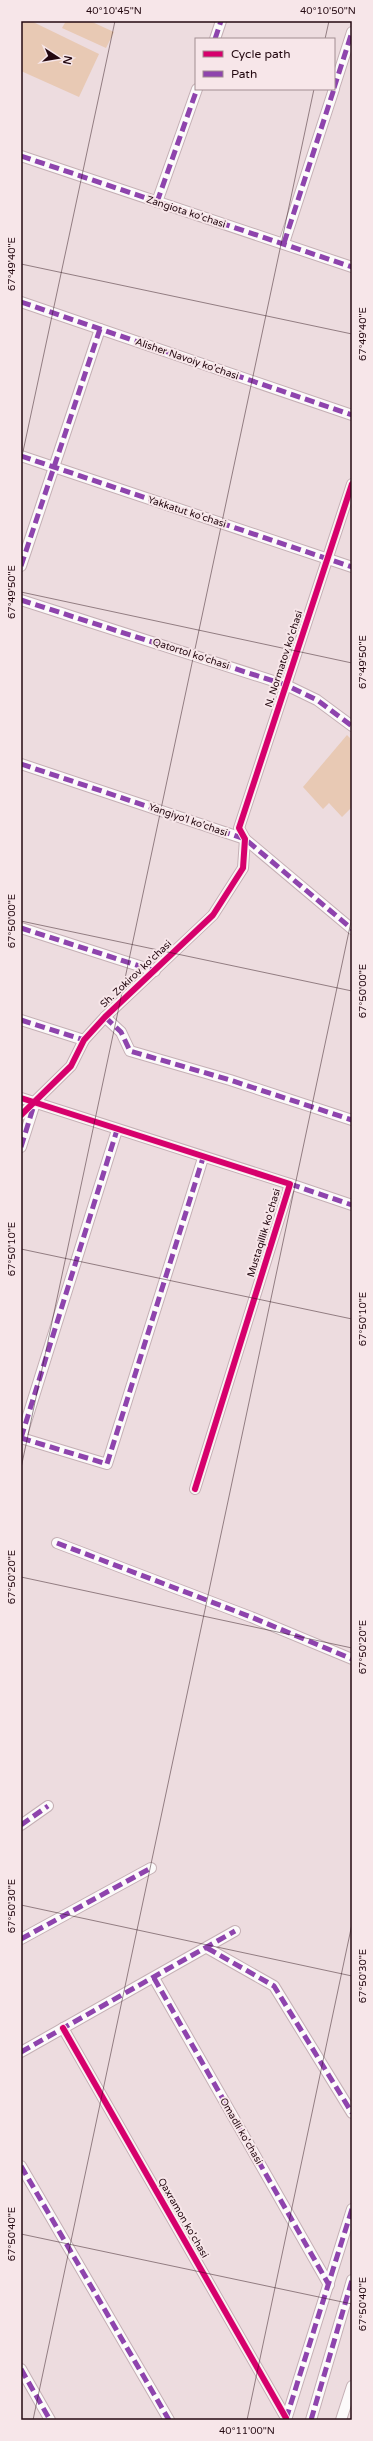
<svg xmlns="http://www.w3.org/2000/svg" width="373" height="2441" viewBox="0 0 373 2441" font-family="'Varela Round',sans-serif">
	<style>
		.green { fill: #e8c9b4 }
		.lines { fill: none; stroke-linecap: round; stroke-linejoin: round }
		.minor-casing { stroke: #c5b0b5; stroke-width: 12 }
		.minor { stroke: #fcfafa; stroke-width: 10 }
		.quiet { stroke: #8e44ad; stroke-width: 5; stroke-dasharray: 10 5; stroke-linecap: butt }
		.cycleway-casing { stroke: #f7e6e9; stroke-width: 8 }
		.cycleway { stroke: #d6006c; stroke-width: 6 }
		.ticks { fill: none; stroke: #230810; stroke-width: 1; stroke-opacity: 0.45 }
		.labels { text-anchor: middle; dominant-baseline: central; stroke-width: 4; stroke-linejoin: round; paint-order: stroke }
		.street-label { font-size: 10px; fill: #230810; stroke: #f7e6e9 }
		.neatline { fill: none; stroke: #230810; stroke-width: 1.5 }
		.ticks-label { font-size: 10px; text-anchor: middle; fill: #230810 }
	</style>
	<rect width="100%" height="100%" fill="#eddcdf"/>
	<g class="green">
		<polygon points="21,21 31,21 99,54 79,97 21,71"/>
		<polygon points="66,21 90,21 114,32 106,48 62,28"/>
		<polygon points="347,735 352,740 352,807 342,817 329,803 323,809 303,787"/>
	</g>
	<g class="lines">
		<g class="minor-casing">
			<g id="minor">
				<polyline points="215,39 221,21"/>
				<polyline points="334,88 352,32"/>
				<polyline points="21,156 352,267"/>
				<polyline points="157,202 197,89"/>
				<polyline points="284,243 334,89"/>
				<polyline points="21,302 352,415"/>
				<polyline points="21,456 352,567"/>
				<polyline points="21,566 100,329"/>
				<polyline points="21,600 286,685 317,700 352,726"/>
				<polyline points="21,764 245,839 352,929"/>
				<polyline points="21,928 155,971"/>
				<polyline points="105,1017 121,1032 130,1051 230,1080 352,1120"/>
				<polyline points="21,1020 84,1040"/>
				<polyline points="21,1098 290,1184 195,1489"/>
				<polyline points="21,1115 71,1066 84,1040 105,1017 213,915 243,868 245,839 239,828 352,484"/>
				<polyline points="21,1147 35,1103"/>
				<polyline points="290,1184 352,1205"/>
				<polyline points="21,1438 107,1464 203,1158"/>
				<polyline points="21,1438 117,1130"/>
				<polyline points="57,1543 251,1617 352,1659"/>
				<polyline points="21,1825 48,1806"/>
				<polyline points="21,1939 151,1868"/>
				<polyline points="207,1948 274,1986 352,2113"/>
				<polyline points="154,1978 329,2285"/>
				<polyline points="63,2028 286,2418"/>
				<polyline points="21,2052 235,1931"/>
				<polyline points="21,2166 169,2420"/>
				<polyline points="21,2369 50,2420"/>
				<polyline points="286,2420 352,2209"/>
				<polyline points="311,2420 352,2280"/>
				<polyline points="341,2420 352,2386"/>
			</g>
		</g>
		<use href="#minor" class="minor"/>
		<g class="quiet">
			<polyline points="215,39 221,21"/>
			<polyline points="334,88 352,32"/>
			<polyline points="21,156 352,267"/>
			<polyline points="157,202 197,89"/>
			<polyline points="284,243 334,89"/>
			<polyline points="21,302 352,415"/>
			<polyline points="21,456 352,567"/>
			<polyline points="21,566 100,329"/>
			<polyline points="21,600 286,685 317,700 352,726"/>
			<polyline points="21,764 245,839 352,929"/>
			<polyline points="21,928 155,971"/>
			<polyline points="105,1017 121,1032 130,1051 230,1080 352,1120"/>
			<polyline points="21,1020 84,1040"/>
			<polyline points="21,1147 34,1105"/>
			<polyline points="290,1184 352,1205"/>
			<polyline points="21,1438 107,1464 203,1158"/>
			<polyline points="21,1438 117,1130"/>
			<polyline points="57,1543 251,1617 352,1659"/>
			<polyline points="21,1825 48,1806"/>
			<polyline points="21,1939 151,1868"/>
			<polyline points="207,1948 274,1986 352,2113"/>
			<polyline points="154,1978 329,2285"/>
			<polyline points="21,2052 235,1931"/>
			<polyline points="21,2166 169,2420"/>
			<polyline points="21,2369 50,2420"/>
			<polyline points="286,2419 352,2209"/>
			<polyline points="311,2420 352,2280"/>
		</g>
		<g class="cycleway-casing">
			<g id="cycleway">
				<polyline points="21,1098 290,1184 195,1489"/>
				<polyline points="21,1115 71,1066 84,1040 105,1017 213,915 243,868 245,839 239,828 352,484"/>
				<polyline points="63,2028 286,2418"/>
			</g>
		</g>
		<use href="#cycleway" class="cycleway"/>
	</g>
	<path class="ticks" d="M325,39L329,21M21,264L352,334M21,461L115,21M21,592L352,663M21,921L352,991M21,1249L352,1319M21,1468L314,89M21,1577L352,1648M21,1905L352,1976M21,2234L352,2304M33,2420L352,917M247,2420L352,1924"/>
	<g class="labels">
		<g class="street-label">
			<text transform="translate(186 212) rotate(18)">Zangiota ko'chasi</text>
			<text transform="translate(187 359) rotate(19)">Alisher Navoiy ko'chasi</text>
			<text transform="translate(187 512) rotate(18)">Yakkatut ko'chasi</text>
			<text transform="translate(191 654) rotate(18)">Qatortol ko'chasi</text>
			<text transform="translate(284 659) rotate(-72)">N. Normatov ko'chasi</text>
			<text transform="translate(188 820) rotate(19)">Yangiyo'l ko'chasi</text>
			<text transform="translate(136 974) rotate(-43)">Sh. Zokirov ko'chasi</text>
			<text transform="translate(264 1233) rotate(-73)">Mustaqillik ko'chasi</text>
			<text transform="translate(241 2131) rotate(60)">Omadli ko'chasi</text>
			<text transform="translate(183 2218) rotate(60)">Qaxramon ko'chasi</text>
		</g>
	</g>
	<rect width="373" height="2441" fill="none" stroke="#f7e6e9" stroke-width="44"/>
	<rect x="195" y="38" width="140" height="52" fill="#f7e6e9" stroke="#a28d92"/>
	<rect x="203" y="51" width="20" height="6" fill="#d6006c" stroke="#a28d92"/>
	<text x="231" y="58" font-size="12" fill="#230810">Cycle path</text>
	<rect x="203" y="71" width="20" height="6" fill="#8e44ad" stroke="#a28d92"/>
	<text x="231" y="78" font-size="12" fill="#230810">Path</text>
	<g transform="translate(58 58) rotate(102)" stroke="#f7e6e9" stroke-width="3" paint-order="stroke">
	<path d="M0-3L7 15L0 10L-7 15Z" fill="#230810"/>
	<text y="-6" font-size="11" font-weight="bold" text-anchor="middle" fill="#230810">N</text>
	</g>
	<rect x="22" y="22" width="329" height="2397" class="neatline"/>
	<g class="ticks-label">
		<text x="114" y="14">40°10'45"N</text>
		<text x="328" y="14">40°10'50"N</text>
		<text transform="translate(11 264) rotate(-90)" y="4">67°49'40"E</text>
		<text transform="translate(362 334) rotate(-90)" y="4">67°49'40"E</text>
		<text transform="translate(11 592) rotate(-90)" y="4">67°49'50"E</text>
		<text transform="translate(362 662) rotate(-90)" y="4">67°49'50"E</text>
		<text transform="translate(11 921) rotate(-90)" y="4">67°50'00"E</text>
		<text transform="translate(362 991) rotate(-90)" y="4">67°50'00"E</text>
		<text transform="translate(11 1249) rotate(-90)" y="4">67°50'10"E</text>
		<text transform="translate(362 1319) rotate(-90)" y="4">67°50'10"E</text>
		<text transform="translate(11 1577) rotate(-90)" y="4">67°50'20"E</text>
		<text transform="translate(362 1647) rotate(-90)" y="4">67°50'20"E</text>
		<text transform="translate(11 1906) rotate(-90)" y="4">67°50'30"E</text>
		<text transform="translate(362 1976) rotate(-90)" y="4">67°50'30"E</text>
		<text transform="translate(11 2234) rotate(-90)" y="4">67°50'40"E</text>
		<text transform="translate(362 2304) rotate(-90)" y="4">67°50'40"E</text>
		<text x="247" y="2434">40°11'00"N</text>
	</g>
</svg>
